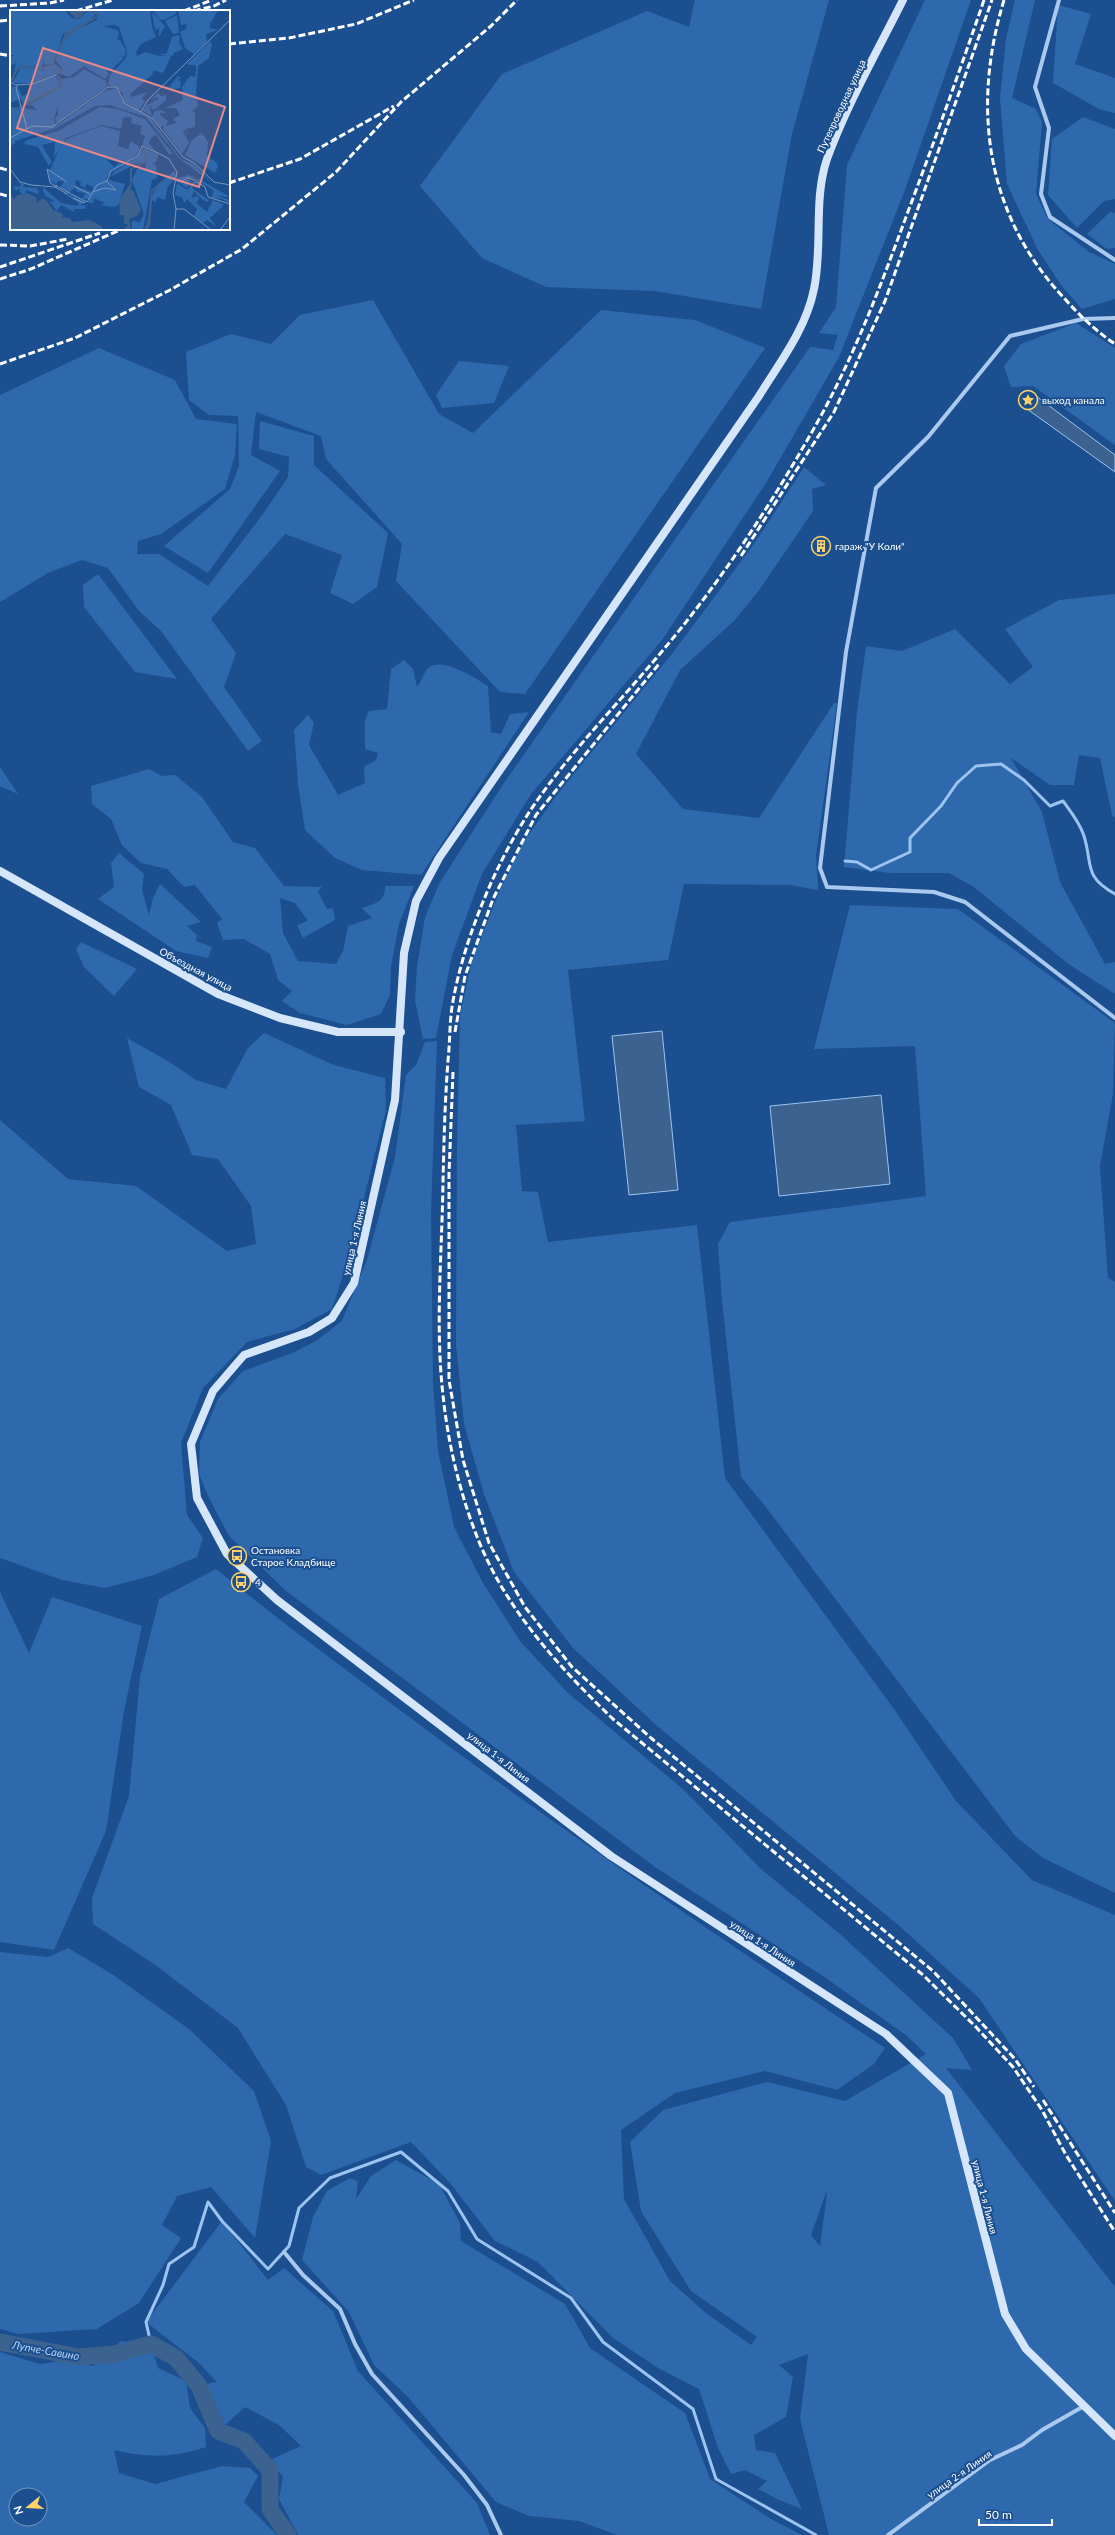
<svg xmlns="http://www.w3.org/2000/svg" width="1115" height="2535" viewBox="0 0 1115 2535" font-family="Lato,sans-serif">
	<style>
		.green { fill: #2e69ad; fill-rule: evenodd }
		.water { fill: #3c6290; stroke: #9cc4f0 }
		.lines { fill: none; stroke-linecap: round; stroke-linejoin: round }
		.stream { stroke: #9cc4f0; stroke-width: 3 }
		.river { stroke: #3c6290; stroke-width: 17 }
		.street { stroke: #a9c9ee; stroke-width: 4 }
		.secondary { stroke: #d6e6fa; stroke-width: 8 }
		.rail { stroke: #fff; stroke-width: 3; stroke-dasharray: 7 3; stroke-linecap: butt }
		.labels { text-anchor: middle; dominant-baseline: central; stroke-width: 4; stroke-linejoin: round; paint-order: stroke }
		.street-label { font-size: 10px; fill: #fff; stroke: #1b4f8f }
		.poi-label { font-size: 10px; fill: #fff; stroke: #1b4f8f; text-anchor: start }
		.water-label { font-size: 11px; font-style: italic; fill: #b5d3f5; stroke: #1b4f8f }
		.inset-river { fill: none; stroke: #3c6290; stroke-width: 2 }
		.inset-road { fill: none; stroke: #7695bc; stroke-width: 1 }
		.view { fill: #e88989; fill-opacity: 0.15; stroke: #e88989; stroke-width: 2 }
		.inset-edge { fill: none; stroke: #fff; stroke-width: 2 }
	</style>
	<rect width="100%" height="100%" fill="#1b4f8f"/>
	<g class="green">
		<polygon points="695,0 829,0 792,134 761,309 655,291 546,287 482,258 420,186 502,74 647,11 689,27"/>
		<polygon points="925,0 971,0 905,190 839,357 766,483 662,640 531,794 482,874 452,955 436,1038 423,1039 415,1000 417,967 425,917 440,882 504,783 810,347 833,350 838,335 819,333 836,307 847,165"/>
		<polygon points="1015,0 1035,0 1012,98 1036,109 1042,122 1036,194 1048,219 1089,252 1115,264 1115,299 1082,309 1061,285 1038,250 1007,184 1000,98 1006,39"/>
		<polygon points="1058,5 1091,14 1075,64 1115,78 1115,113 1099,109 1053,83"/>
		<polygon points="1083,117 1115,129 1115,199 1104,201 1077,228 1048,195 1052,139"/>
		<polygon points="1110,212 1115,213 1115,248 1107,249 1087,234"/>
		<polygon points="373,300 439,414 473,433 601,310 695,320 765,348 525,694 500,692 396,581 402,544 326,459 321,436 256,412 251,455 280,471 208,573 164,546 230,489 239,466 238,416 209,415 189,400 186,352 231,334 271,344 300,315"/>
		<polygon points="1076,323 1115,348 1115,445 1033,386 1011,387 1004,366 1021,344"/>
		<polygon points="99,348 175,380 196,419 237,424 235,455 225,489 161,534 138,541 137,554 159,554 208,586 263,514 288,477 289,457 259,449 260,421 314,436 314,465 388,533 377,587 353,604 330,593 342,555 285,534 211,619 236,653 224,687 262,741 248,751 161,631 139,611 108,568 82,560 48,573 0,602 0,395"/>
		<polygon points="459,361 509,366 494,403 442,408 436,395"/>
		<polygon points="804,467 826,485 812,489 813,511 760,589 734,621 680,670 636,754 683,809 759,818 834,703 837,703 816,856 818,890 790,885 684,884 668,960 568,970 585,1121 516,1125 522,1191 538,1192 548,1242 697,1225 725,1478 894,1709 956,1801 1032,1880 1115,1915 1115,2201 979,1998 897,1924 656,1725 573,1648 514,1572 484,1494 464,1424 456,1345 457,1142 460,1016 471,964 499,892 524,841 559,792 671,655 754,544"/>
		<polygon points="98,574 177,679 135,672 84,607 83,585"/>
		<polygon points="1115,594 1115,818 1112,815 1100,758 1079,755 1074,785 1050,785 1011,758 1042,812 1060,882 1105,964 1115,962 1115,994 1067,963 974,887 949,873 890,873 844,867 857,712 866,646 902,651 955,629 1010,684 1033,667 1005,629 1059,600"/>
		<path d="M404,660L413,669L417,687C421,682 424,673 428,668C442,656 475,678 488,686L491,732L501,734L510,714L529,712L421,875L362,870L335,858L305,830L298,784L294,730L308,715L314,723L309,745L338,795L365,783L364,767L376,760L378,753L365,749V720L369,711L387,709L391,669Z"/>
		<polygon points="0,767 18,794 0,786"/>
		<path d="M149,769L162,776L175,775L202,797L233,842L255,848L284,886L322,887L318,892L327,909L333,908L335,920L303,938L297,925L308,921L295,903L280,898L283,933L298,961L336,964L343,951L348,926L372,918L362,908C376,903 385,902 385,886H414L399,924L391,966L390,995L381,1014L347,1025L300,1013L282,1001L292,991L278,980L270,954L244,939L223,940L217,923L222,919L195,885L184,887L167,869L141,863L122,845L111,819L92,804L91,786Z"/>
		<polygon points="119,853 144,874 142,890 149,915 153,898 160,884 201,922 187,926 197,935 196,941 212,947 208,958 176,951 98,899 114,887 111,863"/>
		<polygon points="850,905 958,909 1115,1023 1113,1094 1100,1166 1108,1278 1115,1282 1115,1893 1043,1858 1015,1836 765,1506 741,1477 722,1301 718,1244 730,1222 926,1196 915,1046 814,1049"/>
		<polygon points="81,942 137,969 114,996 84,967 76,949"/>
		<polygon points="264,1033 334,1065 385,1078 386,1110 350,1254 332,1309 295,1329 247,1342 203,1388 181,1443 187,1515 203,1538 197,1557 154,1575 105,1588 62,1580 0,1558 0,1120 68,1179 136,1186 227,1251 256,1244 251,1206 218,1159 192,1155 171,1105 139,1087 127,1038 168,1061 196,1080 226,1089 248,1048"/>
		<path d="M437,1041L431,1213L433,1384L438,1451L454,1527L482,1581L520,1641L567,1692L684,1790L761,1869L841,1935L953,2038L972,2070L946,2068L1115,2287V2535H829L800,2419L808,2354L779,2365L793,2377L786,2417L754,2435L756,2450L775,2453L802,2509L779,2500L758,2489L767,2481L745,2470L731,2474L718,2448L699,2389L658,2368L613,2338L538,2262L495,2241L450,2183L411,2142L321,2175L306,2167L286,2105L238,2028L154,1964L93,1924L92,1898L129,1796L140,1677L159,1599L216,1569C288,1628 364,1683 439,1739C585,1846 734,1948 885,2048L874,2064L837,2090L765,2071L675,2093L621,2130L624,2199L670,2281L707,2314L751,2345L757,2337L691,2291L641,2211L630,2142L663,2110L767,2082L845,2101L926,2054L907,2036L823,1976L655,1867L286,1591L229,1536L209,1498L199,1474L200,1442L218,1399L243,1371L292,1353L316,1341L342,1321L367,1260L395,1157L406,1075L416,1065L425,1042ZM826,2193H827L820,2246L811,2235Z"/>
		<polygon points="0,1592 29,1653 52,1597 142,1626 124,1711 106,1831 54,1950 0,1942"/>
		<polygon points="68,1948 112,1974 189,2029 254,2091 271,2141 255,2238 211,2187 177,2196 162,2225 181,2238 139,2303 97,2329 19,2334 0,2329 0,1952 48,1957"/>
		<polygon points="396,2160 439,2184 460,2223 461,2241 565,2304 590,2348 685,2413 710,2479 771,2519 802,2535 617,2535 579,2521 529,2516 496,2502 408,2397 374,2365 349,2312 302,2260 313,2217 327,2191 350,2178 358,2181 356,2199 371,2176"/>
		<polygon points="222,2221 268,2280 284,2268 333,2311 358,2371 477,2503 490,2535 298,2535 279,2499 283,2477 270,2460 301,2446 279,2425 245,2407 225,2425 206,2384 217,2382 199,2363 146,2322"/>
		<path d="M121,2341L151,2345L158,2368L186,2381L190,2408L205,2428L206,2447C173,2458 148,2458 114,2450L119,2473L155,2484L222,2466L250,2468L258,2476L244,2502L277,2535H0V2352L40,2364L61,2361L93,2366ZM16,2495H40V2519H16Z"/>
	</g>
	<g class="water">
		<polygon points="1036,396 1115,455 1115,472 1027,409"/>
		<polygon points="662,1031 678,1190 629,1195 612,1036"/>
		<polygon points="881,1095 890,1184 779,1196 770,1106"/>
	</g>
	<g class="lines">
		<g class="stream">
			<path d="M845,861L857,862L871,870L910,852V838L941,806L957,783L976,766L1001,764L1024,780L1050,806L1063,801C1071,812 1080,823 1084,836C1093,865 1083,876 1115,894"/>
			<polyline points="151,2344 146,2322 163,2285 169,2264 194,2247 208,2202 222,2221 268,2269 289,2246 299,2208 330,2178 401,2152 448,2191 477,2239 571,2298 603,2342 693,2409 716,2479 816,2535"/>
		</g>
		<polyline class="river" points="0,2342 79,2357 115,2354 151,2344 176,2358 199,2386 218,2431 244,2441 270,2470 270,2509 288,2535"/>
		<g class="street">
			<polyline points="1059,0 1035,87 1049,128 1041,194 1050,217 1115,260"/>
			<polyline points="1115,318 1083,319 1010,336 928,437 876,488 846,652 820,868 827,887 934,892 965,902 1115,1018"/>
			<polyline points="284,2252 303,2275 340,2309 355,2344 372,2374 464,2475 487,2505 501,2535"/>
			<polyline points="888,2535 990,2460 1022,2445 1042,2430 1084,2406"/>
		</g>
		<g class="secondary">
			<path d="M903,0C877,52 847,104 827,159C813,200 823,247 814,289C806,329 780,362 759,396L439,858L416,901L404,953L395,1100L354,1283L332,1318L309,1332L244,1355L213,1391L191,1444L197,1498L227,1554L277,1600L611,1856L886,2034L948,2093L1005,2314L1026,2349L1115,2436"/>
			<polyline points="0,871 218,994 280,1018 338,1032 401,1032"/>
		</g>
		<g class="rail">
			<path d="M984,0C959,73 933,145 906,217C878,293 850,367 809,437C768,509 722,579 669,643C622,700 568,753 528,814C494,867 464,940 453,1001C450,1017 450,1033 449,1049C445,1094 444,1138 443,1183C442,1253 435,1326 443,1395C448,1445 461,1498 480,1544C509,1613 560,1668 613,1719L923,1975L975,2026L1013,2067L1042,2110L1066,2155L1115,2232"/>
			<path d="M1004,0C971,108 986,216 1065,299C1080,316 1096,331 1115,344"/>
			<polyline points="0,6 50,3 64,0"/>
			<polyline points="76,11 113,0"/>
			<polyline points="184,11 212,0"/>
			<polyline points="194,11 214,6 226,0"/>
			<polyline points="0,21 11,20"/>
			<polyline points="229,44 289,38 356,24 414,0"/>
			<polyline points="0,54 11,56"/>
			<polyline points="0,168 11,171"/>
			<polyline points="229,183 300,159 394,106"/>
			<polyline points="0,194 11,197"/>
			<polyline points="0,245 30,246 68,239"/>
			<polyline points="0,267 100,233"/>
			<polyline points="0,279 31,269 122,229"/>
			<polyline points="0,364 75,338 170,290 242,249 336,172 401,102 491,26 517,0"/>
			<polyline points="741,556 834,412 885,301 992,0"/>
			<polyline points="455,1032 465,976 493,899 536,815 659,664"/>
			<polyline points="453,1072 449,1174 449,1380 463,1460 489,1543 525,1607 572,1667 651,1738 933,1971 1015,2059 1034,2087"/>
			<polyline points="1043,2100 1115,2213"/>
		</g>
	</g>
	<defs>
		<g id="sight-ring" transform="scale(1)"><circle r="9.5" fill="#1b4f8f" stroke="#ffd166" stroke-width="1.5"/><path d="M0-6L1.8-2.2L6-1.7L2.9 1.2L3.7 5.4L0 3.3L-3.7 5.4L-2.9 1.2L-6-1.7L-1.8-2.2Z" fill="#ffd166"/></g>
		<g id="building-ring" transform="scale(1)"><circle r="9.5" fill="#1b4f8f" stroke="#ffd166" stroke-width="1.5"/><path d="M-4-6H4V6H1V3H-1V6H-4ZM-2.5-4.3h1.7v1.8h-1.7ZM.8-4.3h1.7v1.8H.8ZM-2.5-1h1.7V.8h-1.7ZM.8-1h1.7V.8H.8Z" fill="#ffd166"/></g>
		<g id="bus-ring" transform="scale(1)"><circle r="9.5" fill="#1b4f8f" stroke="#ffd166" stroke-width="1.5"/><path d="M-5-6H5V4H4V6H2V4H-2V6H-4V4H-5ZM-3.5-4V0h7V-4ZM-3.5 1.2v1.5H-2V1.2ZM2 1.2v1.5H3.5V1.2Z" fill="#ffd166"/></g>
	</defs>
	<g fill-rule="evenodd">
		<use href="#sight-ring" x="1028" y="400"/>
		<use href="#building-ring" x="821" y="546"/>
		<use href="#bus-ring" x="237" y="1556"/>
		<use href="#bus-ring" x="241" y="1582"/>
	</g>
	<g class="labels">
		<g class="street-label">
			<text transform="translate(841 106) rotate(-65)">Путепроводная улица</text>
			<text transform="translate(196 969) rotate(28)">Объездная улица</text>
			<text transform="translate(354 1238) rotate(-77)">улица 1-я Линия</text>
			<text transform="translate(499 1757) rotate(38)">улица 1-я Линия</text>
			<text transform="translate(763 1943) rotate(33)">улица 1-я Линия</text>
			<text transform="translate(985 2197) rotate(76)">улица 1-я Линия</text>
			<text transform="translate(959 2474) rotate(-35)">улица 2-я Линия</text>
		</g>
		<g class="poi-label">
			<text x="1042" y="400">выход канала</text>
			<text x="835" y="546">гараж "У Коли"</text>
			<text x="251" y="1550">Остановка<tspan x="251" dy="12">Старое Кладбище</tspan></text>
			<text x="255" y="1582">4</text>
		</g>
		<g class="water-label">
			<text transform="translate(46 2350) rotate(10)">Лупче-Савино</text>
		</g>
	</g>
	<g transform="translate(10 10)">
		<rect width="220" height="220" fill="#1b4f8f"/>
		<path d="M0,0H54L62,8L70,9L75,3L82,1L86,4L75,14L53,24L43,53L34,55V48L32,58L11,56L4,62L6,53L0,56V47L5,45H0ZM87,0H140L142,17L146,27L131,34L126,42L127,46L135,42L149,46H160L149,45L157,43L162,27L168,25L170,27L169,32L173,39L163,43L164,45L161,46L154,61L152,63L144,60L142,65L120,84L122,87L137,82L132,88L135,92L129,100L113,91V84L107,77L98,75L100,65L116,48L117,41L109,17L105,15L92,16L108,20L109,26L106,29L110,30L116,40L115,45L114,47L109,45L114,48L101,60L96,61L99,64L95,69L74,56L59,67L48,63L53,59L45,50L55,29L66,20L87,10ZM143,0H166V4L154,10L149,9ZM168,0H214L207,2L200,14V18L208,20L196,24L197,32L184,44L175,38L170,22L177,18L176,14L171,15ZM142,2L155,16L149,27V18L146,20L144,16ZM167,5L169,23L163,24L155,11ZM200,31L202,35L199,48L188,56L186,82L188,96L182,101L185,102V117L176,119L177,125L175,119L173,121L179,133L172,144L153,119L154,116H151V119L142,107L145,101L152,100L156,103H150V105L158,111L155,116L167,113L163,109L170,105L166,98H155L173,90L172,77L180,66L185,67L186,61V56L177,54ZM45,54L50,61L45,65L24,73H2L11,58L32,59V62L35,57ZM74,59L96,71L97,76L47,113L45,109L48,104V96L44,109L46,116L94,81L107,78L112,91L139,106L171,149L183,154L201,172L170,149L136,107L100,95L85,96L46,118L5,131V133L0,136V97L27,100L22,95L16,96L51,77L52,69L64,67ZM45,66L50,72L48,78L14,96L11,89L0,93V77L7,76L12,86L16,85L23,74ZM168,66L171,68L167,70L171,71L170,78L157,80ZM148,83L151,86L156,85V90L144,100L140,97L144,96H139L142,106L133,101L137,95L149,89L147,87L141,90ZM90,97L108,99L135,109L163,144H159L146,125L141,128L139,133L145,141L132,135L135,126L130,123L132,116L121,113L122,108L117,107L113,108L111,119L92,115L56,128L44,147L45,132L32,135L42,152L39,156L28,137L15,134L14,132L20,129L48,121ZM91,116L110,121L108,136L118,139L121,131L130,137L127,145L115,154L96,149L104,157L109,153L114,155L101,161L96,169L115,174L108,195L105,197L90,195L95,193L84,188L83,193H79L78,189H72L76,183L67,182L65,177L58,184L75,191L70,196L76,195L75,199H64V202L51,195L47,201L39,191L46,192L34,185L35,184L33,182V177L51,193L67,196L69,193L53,183H57L50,177L55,171H48L46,174L39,171L38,160H40L51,135L57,129ZM66,170L71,172L70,175L75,178L77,174L83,177L82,182L67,177L65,174ZM192,123L198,132L197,146L206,152L208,156L205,163L175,145L182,130ZM133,138L148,144L147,151L142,154L146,155L147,168L142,170L133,220H122V211L130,212L134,204L122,170L127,159H135L136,153L120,154V157L100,167L105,161L128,147ZM164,161L167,167L158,176L155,190L147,187L146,192L141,190L146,177ZM178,165L189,169L220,187L207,186L220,190V193L212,189L201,188L204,181L185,168H175L171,170L174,174V169L180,170L177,178L167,171L168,168ZM184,171L190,173L189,175L185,173L182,178L199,190L197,192L193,190L184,181L181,188L188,186L189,189L186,193L197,202L203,190L214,195L200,208L206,216L197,210L193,213L184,206L187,199L177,189L174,193L172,187L165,185L167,173L177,180ZM10,173L14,174L13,177L26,178L29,181L28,184L16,180L15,184H11L9,178L6,181L3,177L11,176Z" fill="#2e69ad" fill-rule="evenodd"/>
		<path d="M57,0H86L89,6L54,29V24L87,5L81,1L74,2L71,8H65ZM162,162L143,181L140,215L137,220H134L138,210L141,180ZM121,173L122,175L120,179L123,180L131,199L127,206L119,209L121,220H114L118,215L114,213V205H110L109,190ZM16,183L26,187L27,193L32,188L36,190L43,200L53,204L52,207L60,208L62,212L80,210L91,216L93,220H0V186L5,189L6,186Z" fill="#3c6290"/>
		<path class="inset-river" d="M0,74L6,61L11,57L31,59L41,55L55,27M6,99L51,76V70L46,64L52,61L43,53M121,173V159L137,151L133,138"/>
		<path class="inset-road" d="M220,10L138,90L131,102L143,109L173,147L184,153L204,172L220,175M0,72L5,75L23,74L46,65M8,75L6,78L17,119M0,128L22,116L42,117L98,77H107L114,93L131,102M0,159L10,172L21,175L45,177L47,175M37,159L40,173L77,192L87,175L97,171L101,161L128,146L132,136L148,143L159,149L167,162L163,183L166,199L164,220M37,159L57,172M166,170L170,172L177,168L185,170L195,177L198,187L220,194M96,171L106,180M64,176L80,184M45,177L57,184M82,182L95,178L106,180M63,188L74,193L76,191M166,199H174L201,220M210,220L220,207"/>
		<path class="view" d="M33,38L215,97L189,177L7,118Z"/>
		<rect width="220" height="220" class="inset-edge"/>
	</g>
	<g transform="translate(28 2507) rotate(252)"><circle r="19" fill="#1b4f8f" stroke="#7695bc"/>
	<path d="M0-3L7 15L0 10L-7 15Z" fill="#ffd166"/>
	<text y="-6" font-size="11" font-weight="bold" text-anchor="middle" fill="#ffffff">N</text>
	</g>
	<path d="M979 2519v6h73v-6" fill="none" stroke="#ffffff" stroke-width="2"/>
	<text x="985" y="2519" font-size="12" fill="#ffffff" stroke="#1b4f8f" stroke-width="3" paint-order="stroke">50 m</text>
</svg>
